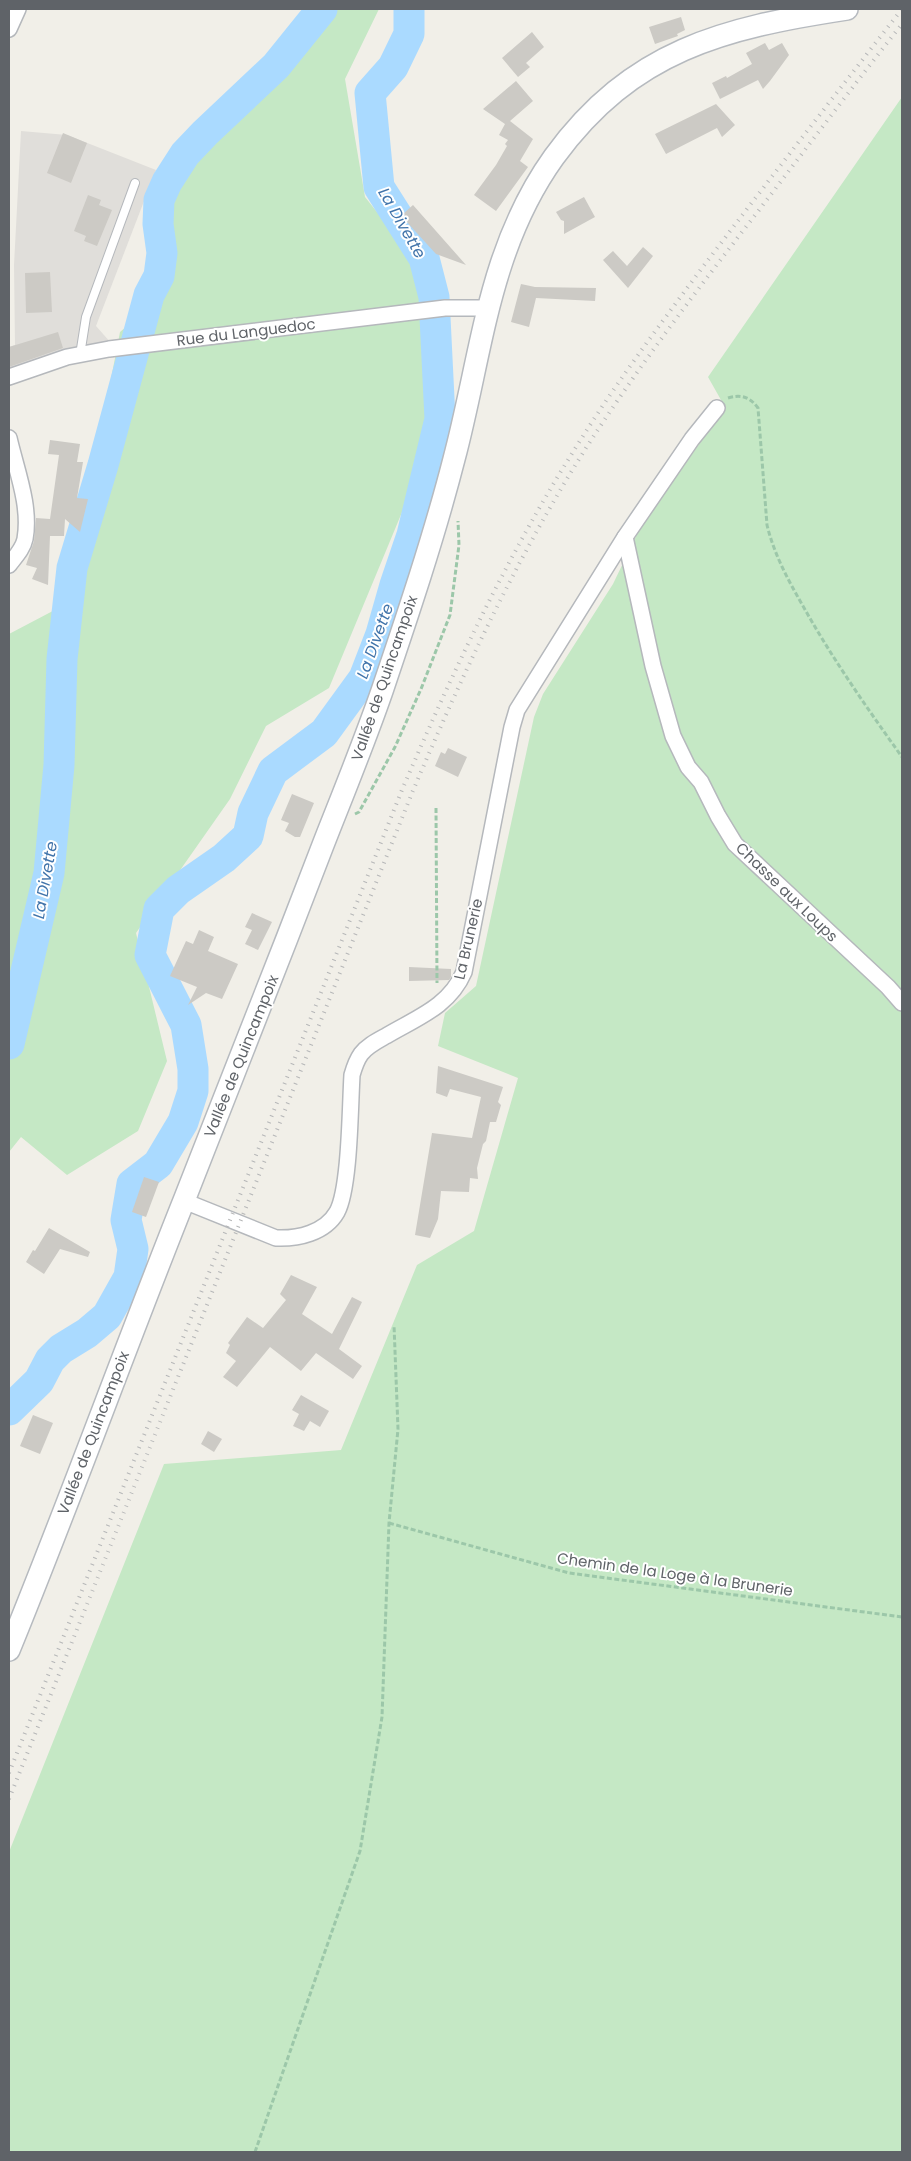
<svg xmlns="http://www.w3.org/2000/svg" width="911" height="2161" viewBox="0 0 911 2161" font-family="Poppins,sans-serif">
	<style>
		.industrial { fill: #e0deda }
		.green { fill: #c5e8c5 }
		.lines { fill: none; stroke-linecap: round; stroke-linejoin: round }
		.river { stroke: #aadaff; stroke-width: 31 }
		.building { fill: #cccac5 }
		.lane-casing { stroke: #b5b8bc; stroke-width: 10 }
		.street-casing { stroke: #b5b8bc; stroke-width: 18 }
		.secondary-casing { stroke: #b6babf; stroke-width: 24 }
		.path { stroke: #9cc7a9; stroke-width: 3; stroke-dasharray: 5 2.5; stroke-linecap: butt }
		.lane { stroke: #fff; stroke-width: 8 }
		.street { stroke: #fff; stroke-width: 15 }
		.secondary { stroke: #fff; stroke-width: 21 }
		.rail { stroke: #b6b7b8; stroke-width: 4; stroke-dasharray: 1 6; stroke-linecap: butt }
		.labels { text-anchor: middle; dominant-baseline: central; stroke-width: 4; stroke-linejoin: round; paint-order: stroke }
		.street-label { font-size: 15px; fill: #5f6368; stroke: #fff }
		.water-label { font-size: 16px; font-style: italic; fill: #4174aa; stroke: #fff }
	</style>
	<rect width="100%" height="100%" fill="#f1efe8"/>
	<polygon class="industrial" points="21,131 67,135 156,170 96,326 111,343 9,368 9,347 15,345 14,265"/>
	<g class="green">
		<polygon points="314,9 379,9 345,79 365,197 412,256 436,323 427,452 329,688 266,726 230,799 136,933 167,1061 138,1131 67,1175 21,1137 9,1152 9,634 68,603 120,332 148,308 173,177 286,63"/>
		<polygon points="902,97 902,2152 9,2152 9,1852 164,1464 341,1450 417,1265 474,1231 518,1078 438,1046 445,1013 476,986 534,717 543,694 613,584 639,530 725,407 708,377"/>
	</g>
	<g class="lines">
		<g class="river">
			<polyline points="9,1044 49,873 59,765 62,659 72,568 103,465 149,295 159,276 162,253 158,224 159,200 167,182 185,154 205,133 276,66 322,9"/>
			<polyline points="9,1410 39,1381 50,1360 61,1349 87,1333 107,1316 129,1277 133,1249 126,1220 132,1184 158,1164 183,1122 193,1091 193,1069 186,1025 150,955 159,909 178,890 224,858 248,836 253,813 273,771 324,733 364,678 381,634 395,585 412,535 440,419 434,297 424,258 379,187 370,93 393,67 409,34 409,9"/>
		</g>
	</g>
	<g class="building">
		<polygon points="681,17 685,30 677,34 678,36 655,44 649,27"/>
		<polygon points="532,32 544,47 526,63 530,67 518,77 502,58"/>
		<polygon points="765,43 769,50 782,43 789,55 770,81 763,89 758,80 720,99 712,83 726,76 727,78 752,64 746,53"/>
		<polygon points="516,81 533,101 510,121 533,139 520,161 528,167 496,211 474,195 496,165 507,146 505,144 508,140 499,135 505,124 483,109"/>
		<polygon points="716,104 735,125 722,137 717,128 666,154 655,134"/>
		<polygon points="63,133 87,143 71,183 47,173"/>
		<polygon points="88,195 101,200 99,205 112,210 97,246 84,241 86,236 74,231"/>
		<polygon points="584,197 595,217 564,234 564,221 561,220 556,212"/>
		<polygon points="413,205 466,265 436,254 405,220 407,218 403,214"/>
		<polygon points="643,247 653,256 628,288 603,260 613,251 627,266"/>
		<polygon points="50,272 52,312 26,313 25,273"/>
		<polygon points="521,284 535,287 596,288 595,301 536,298 529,327 511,322"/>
		<polygon points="58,332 63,348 9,367 9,347"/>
		<polygon points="50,440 80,444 77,462 83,462 77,498 88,499 80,532 65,519 64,536 50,536 48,585 32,579 37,568 26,565 34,541 36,518 50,519 59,455 48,454"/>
		<polygon points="448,748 467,757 458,777 435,766 441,752 445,754"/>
		<polygon points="292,794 314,803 300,837 295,837 285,831 289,823 281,820"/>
		<polygon points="252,913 272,922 258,950 245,944 252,930 245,927"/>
		<polygon points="199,930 214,937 208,951 238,964 222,999 206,993 188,1005 197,987 170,976 186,941 193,944"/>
		<polygon points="409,967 451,969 451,977 449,980 409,981"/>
		<polygon points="438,1066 503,1087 498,1102 501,1105 496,1122 490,1122 486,1141 483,1144 477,1168 478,1179 470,1178 469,1192 441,1191 438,1219 430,1238 415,1235 432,1133 472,1138 481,1097 450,1089 447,1097 436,1093"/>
		<polygon points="144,1177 159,1182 146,1217 132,1212"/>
		<polygon points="49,1228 90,1252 88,1257 60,1249 44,1274 26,1262 33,1250 35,1251"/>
		<polygon points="291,1275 317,1287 302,1314 332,1334 352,1297 362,1302 339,1349 362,1366 353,1379 316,1353 301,1371 270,1347 237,1387 223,1377 236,1361 226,1353 230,1345 228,1343 247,1317 263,1328 286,1300 280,1294"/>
		<polygon points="301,1395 329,1411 320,1427 310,1421 304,1431 293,1426 299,1414 292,1410"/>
		<polygon points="33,1415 53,1423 40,1454 20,1446"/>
		<polygon points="208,1431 222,1439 214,1452 201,1444"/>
	</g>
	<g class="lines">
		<g class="lane-casing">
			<polyline id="lane" points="80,355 86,317 135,183"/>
		</g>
		<g class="street-casing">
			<g id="street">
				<polyline points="9,29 18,9"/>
				<polyline points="9,377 67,357 109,349 445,308 487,308"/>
				<path d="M9,438C16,469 31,506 25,539C23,549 15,557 9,565"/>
				<polyline points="625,537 653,666 673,736 688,767 701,782 718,816 735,844 888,987 902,1003"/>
				<path d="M184,1201L276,1238C298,1239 325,1233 337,1212C350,1188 350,1107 352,1075C354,1068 356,1061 361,1054C367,1046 377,1041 386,1036C416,1018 449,1007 464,972L512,727L517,710L625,537L692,439L717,408"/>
			</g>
		</g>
		<g class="secondary-casing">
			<path id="secondary" d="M9,1650C70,1501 125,1348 185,1198C231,1080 278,963 323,845C343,794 364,743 382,691C408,614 434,537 454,459C482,354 488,249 554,157C632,50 723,28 847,9"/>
		</g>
		<g class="path">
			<path d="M728,398C741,394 750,397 758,408L767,525C774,554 788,580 803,606C832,658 867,708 902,757"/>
			<polyline points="436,808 437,983"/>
			<polyline points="355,814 359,812 395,747 421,689 450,615 459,545 458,521"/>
			<polyline points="389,1523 569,1573 902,1617"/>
			<polyline points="255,2152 360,1851 382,1717 389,1523 398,1429 394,1325"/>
		</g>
		<use href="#lane" class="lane"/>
		<use href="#street" class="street"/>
		<use href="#secondary" class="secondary"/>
		<g class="rail">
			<path d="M9,1773L402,790C453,671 508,554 578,444C616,383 659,326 702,268C768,181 835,95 902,9"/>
			<path d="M9,1799L412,793C462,675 517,557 586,448C638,367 697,290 756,214C805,150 853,86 902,24"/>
		</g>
	</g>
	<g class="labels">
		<g class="street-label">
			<text transform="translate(246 332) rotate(-7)">Rue du Languedoc</text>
			<text transform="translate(384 678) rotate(-71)">Vallée de Quincampoix</text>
			<text transform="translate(787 892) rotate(44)">Chasse aux Loups</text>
			<text transform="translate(468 939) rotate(-77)">La Brunerie</text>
			<text transform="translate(241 1056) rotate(-68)">Vallée de Quincampoix</text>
			<text transform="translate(93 1433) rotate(-69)">Vallée de Quincampoix</text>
			<text transform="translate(675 1574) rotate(8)">Chemin de la Loge à la Brunerie</text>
		</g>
		<g class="water-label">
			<text transform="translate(402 223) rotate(60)">La Divette</text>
			<text transform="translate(375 641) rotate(-70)">La Divette</text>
			<text transform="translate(45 880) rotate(-80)">La Divette</text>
		</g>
	</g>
	<rect width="911" height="2161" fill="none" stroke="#5f6368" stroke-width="20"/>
</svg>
